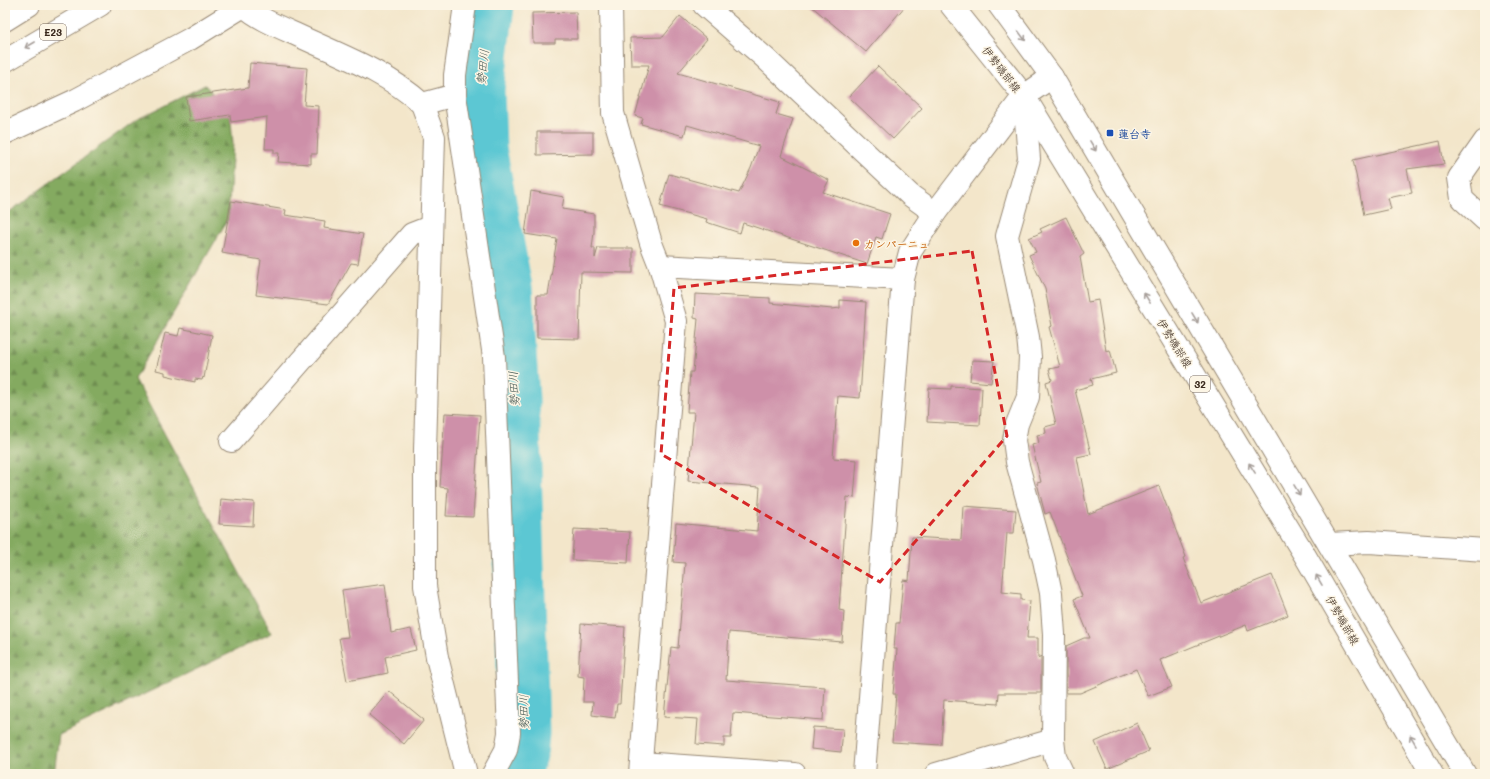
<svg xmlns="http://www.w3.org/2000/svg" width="1490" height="779" viewBox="0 0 1490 779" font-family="Mali,'Klee One',sans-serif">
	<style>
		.forest { fill: url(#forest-firs); stroke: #606a3f }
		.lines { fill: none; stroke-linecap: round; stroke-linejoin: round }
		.river { stroke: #5bc7d3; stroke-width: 51 }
		.building { fill: #ce90a9 }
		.minor-casing { stroke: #978874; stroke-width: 24 }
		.primary-casing { stroke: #978874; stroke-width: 24 }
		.motorway-casing { stroke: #978874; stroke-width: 24 }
		.minor { stroke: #fff; stroke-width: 22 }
		.primary { stroke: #fff; stroke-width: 22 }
		.motorway { stroke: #fff; stroke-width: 22 }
		.oneway { stroke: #a79f9a }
		.marked { fill: none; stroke: #d62828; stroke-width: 3; stroke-dasharray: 8 5; stroke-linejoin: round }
		.transit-dot { fill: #1a4fb4; stroke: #fcf5e5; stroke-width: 1.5 }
		.food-dot { fill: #e8710a; stroke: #fcf5e5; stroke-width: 1.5 }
		.labels { text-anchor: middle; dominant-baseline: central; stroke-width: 3; stroke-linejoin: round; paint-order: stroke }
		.shield { fill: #fcf5e5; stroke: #75675a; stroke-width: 1 }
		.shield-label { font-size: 10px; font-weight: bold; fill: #3b2a1e }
		.street-label { font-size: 11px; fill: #3b2a1e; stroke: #fcf5e5 }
		.transit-label { font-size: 11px; font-weight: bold; fill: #164399; stroke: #fcf5e5; text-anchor: start }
		.food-label { font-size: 11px; font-weight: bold; fill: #c56008; stroke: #fcf5e5; text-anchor: start }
		.water-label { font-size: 12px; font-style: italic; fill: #455954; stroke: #fcf5e5 }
	</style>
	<defs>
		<pattern id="forest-firs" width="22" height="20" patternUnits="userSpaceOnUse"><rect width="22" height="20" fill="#84aa60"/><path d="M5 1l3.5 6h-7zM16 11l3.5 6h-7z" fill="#6d8b4f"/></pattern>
	</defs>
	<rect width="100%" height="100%" fill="#fcf5e5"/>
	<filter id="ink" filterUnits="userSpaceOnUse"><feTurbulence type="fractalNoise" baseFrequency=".025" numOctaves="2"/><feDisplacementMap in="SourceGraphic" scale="8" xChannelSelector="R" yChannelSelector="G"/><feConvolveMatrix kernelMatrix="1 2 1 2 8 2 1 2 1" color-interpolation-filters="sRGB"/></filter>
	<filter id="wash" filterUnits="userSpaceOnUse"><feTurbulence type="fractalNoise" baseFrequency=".012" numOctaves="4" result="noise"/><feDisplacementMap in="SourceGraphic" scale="16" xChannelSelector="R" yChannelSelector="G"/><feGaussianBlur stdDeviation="0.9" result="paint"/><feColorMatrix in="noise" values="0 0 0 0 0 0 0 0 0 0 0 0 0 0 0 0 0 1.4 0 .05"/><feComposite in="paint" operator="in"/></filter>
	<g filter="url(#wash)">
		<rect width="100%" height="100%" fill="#f3e6ca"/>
		<polygon class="forest" points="205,85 230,111 233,143 228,219 135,379 272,633 59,735 54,774 5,774 5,215 136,120"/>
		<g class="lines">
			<polyline class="river" points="489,5 479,90 481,149 507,288 514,400 524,733 522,754 515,774"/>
		</g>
		<g id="blocks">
			<g class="building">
				<polygon points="810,5 906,5 866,52"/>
				<polygon points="576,12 577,39 555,39 555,43 533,43 532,13"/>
				<polygon points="680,16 707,39 678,73 780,102 776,114 793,119 781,156 829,180 823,192 890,214 882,239 876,237 867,264 743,223 740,233 706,222 707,219 660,206 669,174 739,193 751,168 759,146 687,125 684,136 641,124 643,118 635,116 649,65 631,65 630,38 663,37"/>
				<polygon points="250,63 307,68 304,105 319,106 317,154 311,154 311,164 278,162 279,153 274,153 274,149 265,149 267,117 231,122 230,115 189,121 186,97 248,88"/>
				<polygon points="878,66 922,108 893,139 849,97"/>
				<polygon points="537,132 593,132 593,154 537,155"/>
				<polygon points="1440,141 1444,164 1407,169 1412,193 1388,198 1391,209 1364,215 1353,160"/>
				<polygon points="531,191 564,197 562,209 594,214 594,232 592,248 595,248 595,258 598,248 633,248 633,273 581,272 579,339 537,338 537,295 548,295 557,239 525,234"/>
				<polygon points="231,201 286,210 285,215 325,221 324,228 363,234 358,264 351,263 328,304 256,295 261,260 222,253"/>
				<polygon points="1066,217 1084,254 1080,257 1088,302 1098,300 1106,351 1110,350 1116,373 1091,379 1093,385 1075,390 1091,454 1077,457 1088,514 1159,486 1186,557 1183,558 1201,603 1272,575 1288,615 1248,631 1246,625 1160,660 1172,687 1148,696 1136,669 1080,693 1066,693 1066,646 1084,638 1090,638 1074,599 1082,596 1050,512 1045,514 1037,483 1041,482 1032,445 1039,443 1037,435 1046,433 1045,427 1056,424 1046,382 1052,380 1049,369 1060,367 1049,327 1052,326 1045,289 1029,255 1036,252 1029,238 1042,232 1040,229"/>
				<polygon points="695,294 770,298 770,303 832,309 840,308 840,300 866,302 860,398 838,396 833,458 857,460 854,498 847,497 839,610 844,611 842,642 729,632 726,680 825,687 823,720 733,713 731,738 724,738 724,746 696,744 698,719 664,717 671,647 678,648 685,563 673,562 676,523 757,531 760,487 688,481 694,412 687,412 690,372 693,372 698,319 694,318"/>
				<polygon points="180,328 212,335 204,378 203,377 202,380 195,379 195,382 165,375 165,372 156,370 165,333 178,336"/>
				<polygon points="972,360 994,361 991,383 970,381"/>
				<polygon points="951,386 982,388 980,425 927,422 929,388 951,389"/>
				<polygon points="445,413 480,415 473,517 446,516 448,488 440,487"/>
				<polygon points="221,499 254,502 253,526 219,524"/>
				<polygon points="963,506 1016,510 1014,533 1007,533 1002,592 1021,594 1021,600 1030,601 1027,638 1038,638 1038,658 1041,656 1041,693 999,693 998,704 944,700 941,745 892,742 896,694 893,694 897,649 894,649 896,623 899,623 903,580 909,581 912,537 961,540"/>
				<polygon points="574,529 630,532 628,563 572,560"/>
				<polygon points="385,584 391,633 411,629 416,650 385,657 388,673 347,681 339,638 348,637 342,590"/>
				<polygon points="581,624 625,627 620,704 617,704 615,718 592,715 593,702 583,702 584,677 578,676"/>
				<polygon points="389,691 424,720 404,744 369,715"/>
				<polygon points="1137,723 1149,751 1107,769 1095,742"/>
				<polygon points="813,727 843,729 841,752 811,749"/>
			</g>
		</g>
	</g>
	<g filter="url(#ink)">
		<use href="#blocks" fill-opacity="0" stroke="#978874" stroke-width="1"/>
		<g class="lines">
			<g class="minor-casing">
				<g id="minor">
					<path d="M243,5C257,18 279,27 297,35C340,55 387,72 422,104L455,95"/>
					<polyline points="465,5 455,75 455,95 494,357 509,733 506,750 493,774"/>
					<polyline points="611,5 613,113 651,243 660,266 676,321 640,774"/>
					<polyline points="704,5 765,58 910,195 935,213"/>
					<polyline points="1024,96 1029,159 1007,236 1028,337 1030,357 1028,397 1017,424 1014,440 1017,462 1044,560 1051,593 1054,634 1053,740 1055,757 1063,774"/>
					<polyline points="422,104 434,137 425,450 425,586 437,657 466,774"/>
					<polyline points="5,133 74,101 190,39 245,5"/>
					<polyline points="1485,141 1459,178 1462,199 1485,220"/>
					<polyline points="660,266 903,279"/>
					<polyline points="231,441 412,234 430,227"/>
					<polyline points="1329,544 1369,542 1485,550"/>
					<polyline points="641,763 795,774"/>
					<polyline points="864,774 903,279 910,252 935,213 1024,96 1052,77"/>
					<polyline points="936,774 1053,740"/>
				</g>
			</g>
			<g class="primary-casing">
				<g id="primary">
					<polyline points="951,5 1024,96 1304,554 1432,774"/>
					<polyline points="999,5 1052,77 1465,774"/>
				</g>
			</g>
			<g class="motorway-casing">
				<g id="motorway">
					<polyline points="5,20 29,5"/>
					<polyline points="5,61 100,5"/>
				</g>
			</g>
			<use href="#minor" class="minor"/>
			<use href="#primary" class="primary"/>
			<use href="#motorway" class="motorway"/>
		</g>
		<defs><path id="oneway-shaft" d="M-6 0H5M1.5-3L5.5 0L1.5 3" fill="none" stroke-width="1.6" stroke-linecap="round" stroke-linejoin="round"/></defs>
		<g class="oneway">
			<use href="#oneway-shaft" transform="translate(1022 36) rotate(54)"/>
			<use href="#oneway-shaft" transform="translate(30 45) rotate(150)"/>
			<use href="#oneway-shaft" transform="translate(1093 146) rotate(59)"/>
			<use href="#oneway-shaft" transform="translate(1147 298) rotate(-122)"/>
			<use href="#oneway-shaft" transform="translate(1195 318) rotate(59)"/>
			<use href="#oneway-shaft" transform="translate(1252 468) rotate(-122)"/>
			<use href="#oneway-shaft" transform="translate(1297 490) rotate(59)"/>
			<use href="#oneway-shaft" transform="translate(1319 580) rotate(-120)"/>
			<use href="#oneway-shaft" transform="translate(1413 740) rotate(-120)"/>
		</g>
	</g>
	<path class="marked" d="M972,251L1007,436L880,582L661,454L674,288Z"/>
	<rect class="transit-dot" x="1106" y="129" width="8" height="8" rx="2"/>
	<circle class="food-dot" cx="856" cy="243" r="4"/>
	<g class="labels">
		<g class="shield">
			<rect x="40" y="24" width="26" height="16" rx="3"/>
			<rect x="1190" y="376" width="20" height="16" rx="3"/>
		</g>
		<g class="shield-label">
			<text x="53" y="32">E23</text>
			<text x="1200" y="384">32</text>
		</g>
		<g class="street-label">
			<text transform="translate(1002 69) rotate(52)">伊勢磯部線</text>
			<text transform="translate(1175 343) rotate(58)">伊勢磯部線</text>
			<text transform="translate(1343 620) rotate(60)">伊勢磯部線</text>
		</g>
		<g class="transit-label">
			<text x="1118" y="133">蓮台寺</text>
		</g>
		<g class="food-label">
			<text x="864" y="243">カンパーニュ</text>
		</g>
		<g class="water-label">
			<text transform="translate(482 67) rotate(-84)">勢田川</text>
			<text transform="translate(513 389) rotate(-93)">勢田川</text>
			<text transform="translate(523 712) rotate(-91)">勢田川</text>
		</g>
	</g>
	<rect width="1490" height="779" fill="none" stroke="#fcf5e5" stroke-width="20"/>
</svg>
